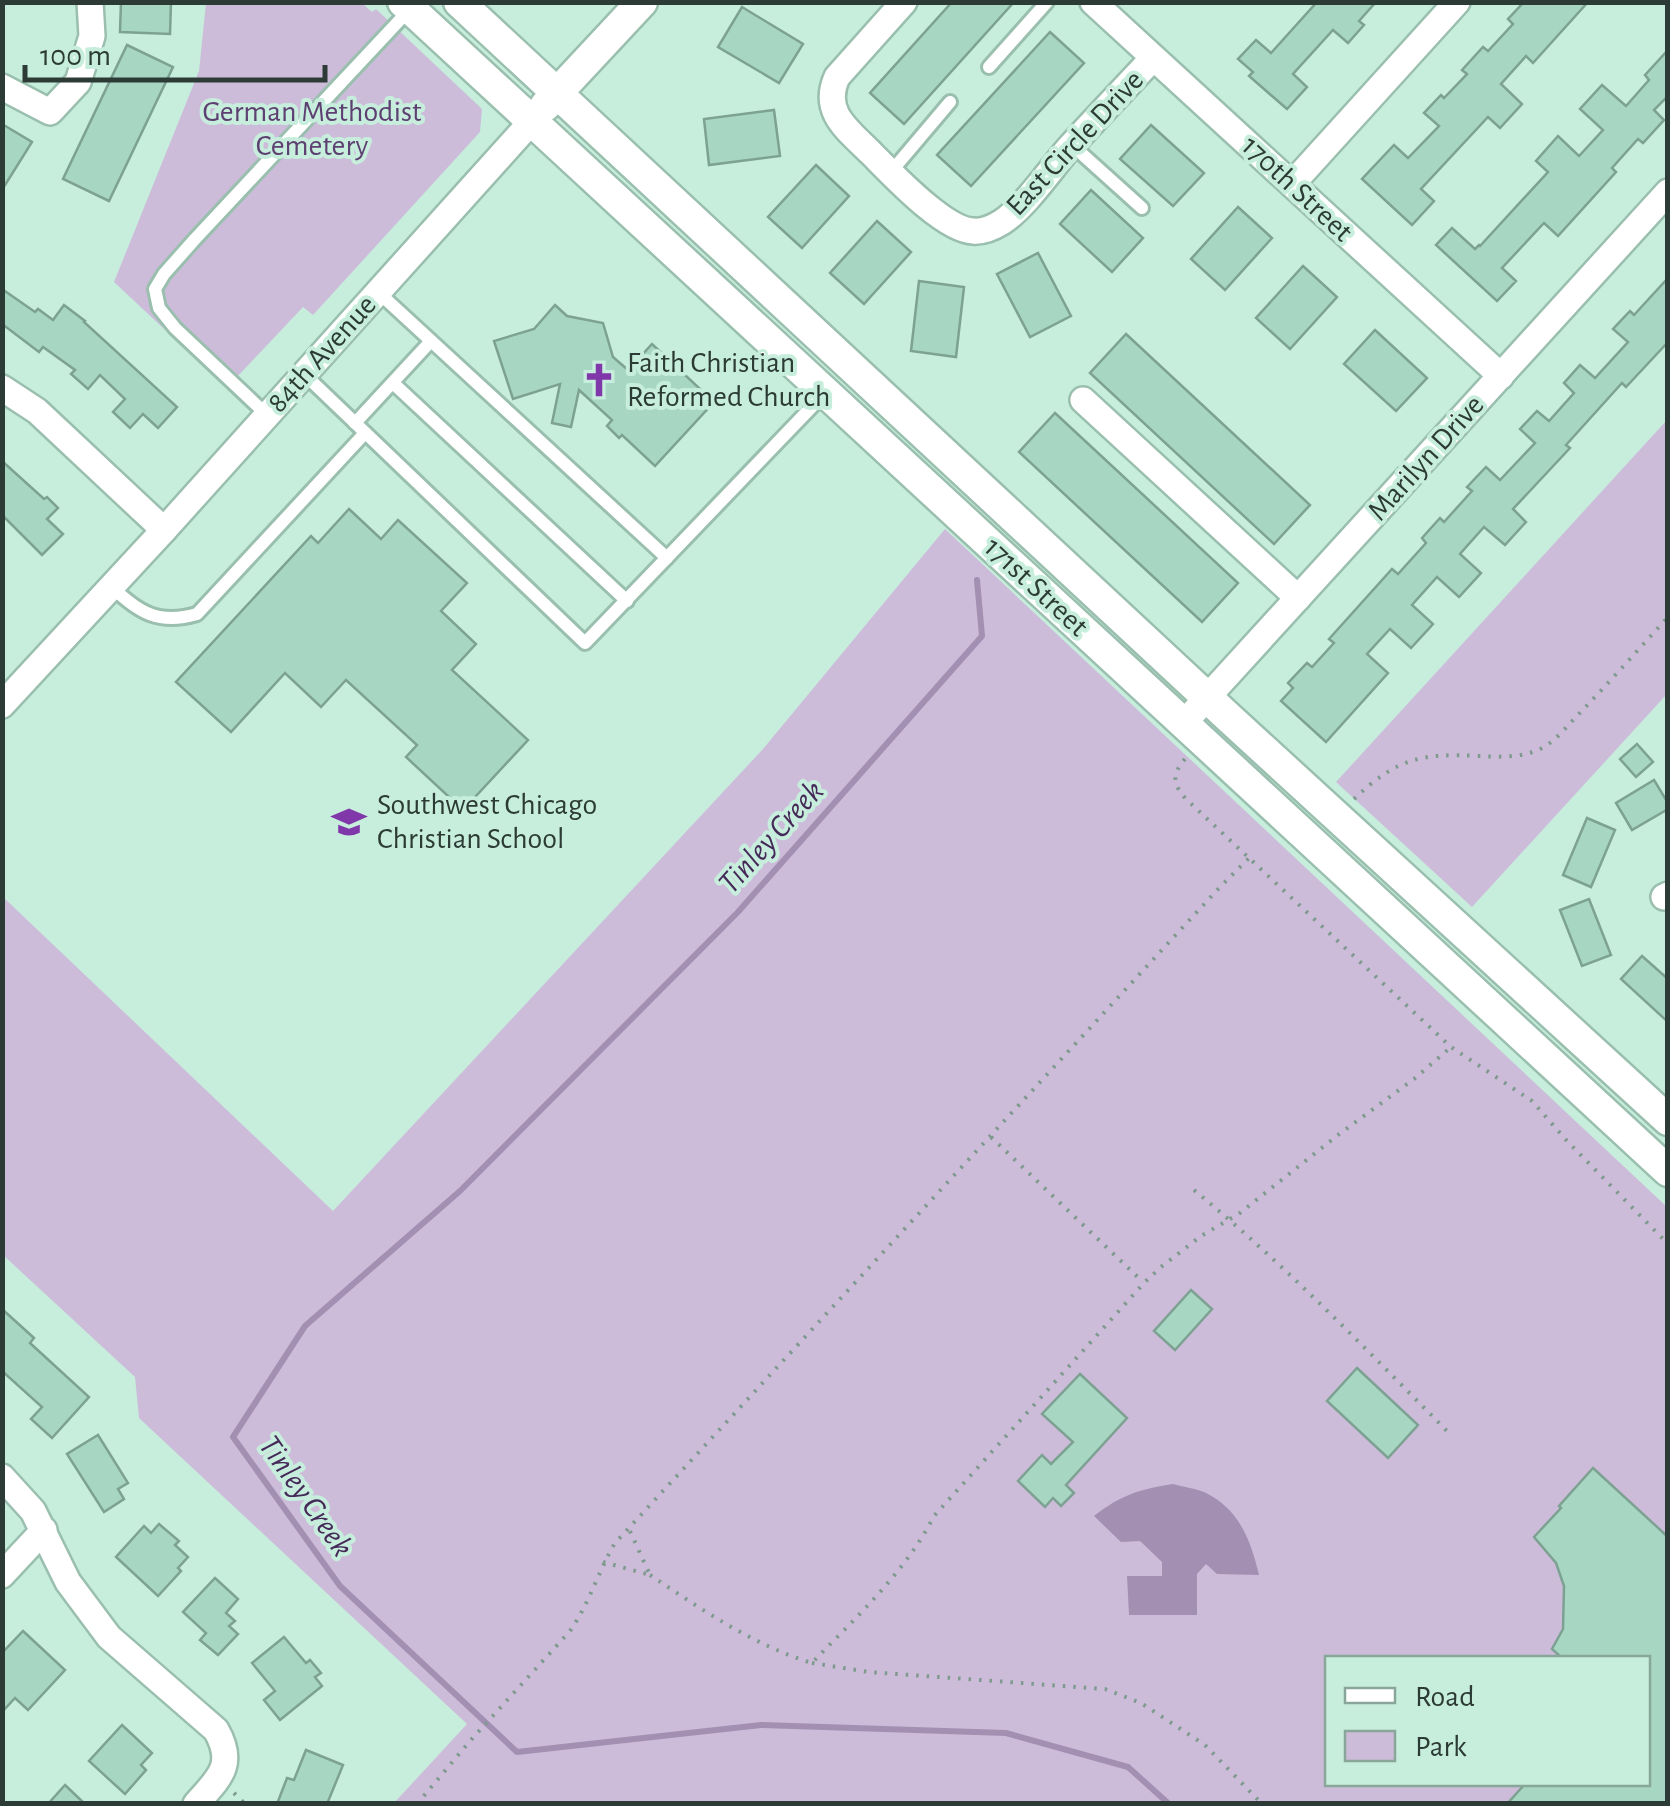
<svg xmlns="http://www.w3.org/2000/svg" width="1670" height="1806" viewBox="0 0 1670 1806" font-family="'Alegreya Sans',sans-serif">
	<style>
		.green { fill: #cdbcd9; fill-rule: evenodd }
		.water { fill: #a38fb2 }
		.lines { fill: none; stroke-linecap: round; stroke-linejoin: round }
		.stream { stroke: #a38fb2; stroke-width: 6 }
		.building { fill: #a7d6c3; stroke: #7da192; stroke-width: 2.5 }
		.service-casing { stroke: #9abfaf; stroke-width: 18 }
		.minor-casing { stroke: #9abfaf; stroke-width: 30 }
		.tertiary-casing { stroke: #9abfaf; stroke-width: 35 }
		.path { stroke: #7e9a8e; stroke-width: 4; stroke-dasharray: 2.5 8; stroke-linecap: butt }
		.service { stroke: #fff; stroke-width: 12 }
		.minor { stroke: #fff; stroke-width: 25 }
		.tertiary { stroke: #fff; stroke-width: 30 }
		.labels { text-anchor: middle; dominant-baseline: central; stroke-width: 8; stroke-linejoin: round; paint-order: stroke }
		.park-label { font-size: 30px; fill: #5d4071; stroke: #c7eedd }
		.street-label { font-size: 30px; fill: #2c3b35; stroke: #c7eedd }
		.poi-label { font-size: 30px; fill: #2c3b35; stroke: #c7eedd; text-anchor: start }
		.water-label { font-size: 32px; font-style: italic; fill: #452958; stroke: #c7eedd }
	</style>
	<rect width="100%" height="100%" fill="#c7eedd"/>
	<g class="green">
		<polygon points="206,3 362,3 372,12 376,9 482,109 480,132 313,315 303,307 237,377 225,386 114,282 199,71"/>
		<polygon points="1667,420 1667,694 1472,907 1336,782"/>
		<path d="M945,529L1667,1207V1803H394L467,1724L139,1418L135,1377L3,1255L2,896L333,1211L763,749ZM1328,1658H1648V1784H1328Z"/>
	</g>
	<path class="water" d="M1173,1484C1183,1487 1194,1488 1204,1492C1239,1508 1251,1541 1259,1575L1217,1574L1206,1564L1197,1574V1615H1129L1127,1576H1162V1562L1140,1541L1121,1542L1094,1516C1121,1495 1140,1489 1173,1484Z"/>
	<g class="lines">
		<polyline class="stream" points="977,580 982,636 738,912 460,1191 305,1326 233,1437 340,1586 517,1752 761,1725 1006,1733 1128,1767 1169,1804"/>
	</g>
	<g class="building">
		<polygon points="121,2 171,2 170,34 120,32"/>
		<polygon points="952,2 1014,2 904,124 870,93"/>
		<polygon points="1317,2 1376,2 1359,21 1364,25 1348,43 1333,30 1293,74 1307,87 1287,109 1249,76 1253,72 1238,59 1256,40 1271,53"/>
		<polygon points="1524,2 1588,2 1533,63 1526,56 1501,84 1522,104 1500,128 1488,117 1421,189 1434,201 1412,225 1362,179 1394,145 1408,158 1439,126 1424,113 1441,95 1444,98 1467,74 1462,70 1483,47 1488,51 1513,24 1508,19"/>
		<polygon points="742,7 803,44 779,83 718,47"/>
		<polygon points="1050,32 1084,63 971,186 937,155"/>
		<polygon points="127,45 173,67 109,201 63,179"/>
		<polygon points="1668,50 1668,96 1654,110 1664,120 1643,143 1638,139 1612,168 1616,172 1558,236 1544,223 1502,268 1516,281 1497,301 1436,245 1452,228 1475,249 1479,245 1480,246 1548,172 1536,161 1558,136 1579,156 1603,130 1580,109 1602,85 1626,106 1649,80 1645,75"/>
		<polygon points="774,110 780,156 709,165 704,119"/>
		<polygon points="2,124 32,142 2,190"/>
		<polygon points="1151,125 1204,173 1173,206 1120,159"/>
		<polygon points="816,165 849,196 802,248 768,217"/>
		<polygon points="1091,190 1143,238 1112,272 1060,224"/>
		<polygon points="1238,207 1272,238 1225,290 1191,259"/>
		<polygon points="877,221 911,252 864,304 830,273"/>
		<polygon points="1038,253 1071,316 1030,337 997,274"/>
		<polygon points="1303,266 1337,297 1290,349 1256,318"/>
		<polygon points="1668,278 1668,342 1626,387 1622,383 1566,445 1570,448 1513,509 1526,522 1505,545 1484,527 1460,554 1481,573 1459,597 1437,577 1412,605 1433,624 1411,648 1390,629 1367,654 1388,673 1326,742 1281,701 1293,688 1288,683 1307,663 1312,667 1334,643 1329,639 1392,569 1398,574 1426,543 1422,538 1440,518 1444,522 1472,491 1467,487 1486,467 1500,480 1535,443 1520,429 1537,411 1549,421 1574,393 1564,383 1580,365 1595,378 1628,342 1613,329 1630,311 1634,315"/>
		<polygon points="919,281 964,287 956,357 911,351"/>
		<polygon points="2,289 35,312 38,309 53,320 64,305 85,321 84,322 177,407 158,428 143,414 130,428 113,412 125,399 100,375 88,389 71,374 75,370 43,347 39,352 2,324"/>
		<polygon points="555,305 567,316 603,323 613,357 628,370 652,344 714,402 655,466 622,435 619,438 607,426 612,420 579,390 571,427 552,423 560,384 513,399 494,341 534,329"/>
		<polygon points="1375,330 1427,378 1396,411 1344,364"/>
		<polygon points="1126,334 1310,505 1274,544 1090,373"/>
		<polygon points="1055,413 1238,583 1202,622 1019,452"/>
		<polygon points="2,461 44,499 47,497 58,508 47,519 63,534 42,555 2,515"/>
		<polygon points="349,509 381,539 398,520 467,583 441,611 476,644 452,670 528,740 463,810 406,757 417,745 346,680 321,707 285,673 231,732 176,682 311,536 318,543"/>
		<polygon points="1637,744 1653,762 1636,777 1620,759"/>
		<polygon points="1654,780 1668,803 1668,809 1632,830 1616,803"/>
		<polygon points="1587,818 1615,830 1591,887 1563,875"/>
		<polygon points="1589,899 1611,955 1582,966 1560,910"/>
		<polygon points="1642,956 1668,979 1668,1022 1621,979"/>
		<polygon points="1191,1290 1212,1309 1175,1350 1154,1331"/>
		<polygon points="2,1309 34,1338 30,1343 89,1397 52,1438 31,1419 42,1407 2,1371"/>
		<polygon points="1357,1368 1418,1425 1388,1458 1327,1401"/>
		<polygon points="1080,1374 1127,1418 1066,1485 1074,1493 1061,1506 1053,1498 1045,1507 1018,1481 1042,1455 1051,1464 1073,1442 1042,1414"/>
		<polygon points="98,1435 128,1483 118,1489 124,1499 104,1512 67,1454"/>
		<polygon points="1593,1468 1668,1537 1668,1804 1507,1804 1525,1784 1648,1784 1648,1658 1562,1658 1552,1649 1563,1629 1564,1586 1556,1563 1534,1537 1561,1508 1559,1506"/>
		<polygon points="159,1524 179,1541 175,1545 188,1557 178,1568 181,1571 158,1596 116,1557 144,1526 151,1533"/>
		<polygon points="215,1578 238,1599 226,1613 235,1621 229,1626 238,1634 218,1655 200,1640 206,1633 183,1612"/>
		<polygon points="23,1631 65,1670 28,1710 15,1698 2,1712 2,1653"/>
		<polygon points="284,1637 306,1663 310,1660 321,1673 315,1677 322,1686 280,1720 264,1700 275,1691 252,1663"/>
		<polygon points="122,1725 152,1753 141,1765 146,1770 125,1794 89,1761"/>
		<polygon points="306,1750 343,1765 327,1804 277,1804 287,1778 294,1780"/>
		<polygon points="65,1785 85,1804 48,1804"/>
	</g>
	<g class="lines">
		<g class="service-casing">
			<g id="service">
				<polyline points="989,67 1047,2"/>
				<polyline points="1072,145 1142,208"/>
				<polyline points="890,173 950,102"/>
				<polyline points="378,292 667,558"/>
				<polyline points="304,374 585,643 825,393"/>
				<polyline points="393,383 627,601"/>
				<polyline points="267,415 175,328 159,308 155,289 164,274 195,239 410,9"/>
				<polyline points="355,423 431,341"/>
				<path d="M112,587C139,613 159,625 197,614L365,433"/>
			</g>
		</g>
		<g class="minor-casing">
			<g id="minor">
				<path d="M904,2L837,77C821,112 848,130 871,153C892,174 944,230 973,231C982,232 994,227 1002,222C1025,207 1050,170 1069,148C1096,118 1125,88 1153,58"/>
				<polyline points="1093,2 1501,376"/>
				<polyline points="2,87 50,112 78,82 92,36 90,2"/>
				<polyline points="1292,184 1457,2"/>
				<polyline points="2,388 37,411 164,530"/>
				<polyline points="1083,400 1298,598"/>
				<polyline points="2,705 164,530 531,122"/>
				<polyline points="1183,724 1668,192"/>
				<polyline points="1664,897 1668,895"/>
				<path d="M2,1477L33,1511L68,1582L109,1637L216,1730C236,1765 219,1778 196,1804"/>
				<polyline points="2,1575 44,1530"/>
			</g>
		</g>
		<g class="tertiary-casing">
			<g id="tertiary">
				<polyline points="403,2 1668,1171"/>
				<polyline points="459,2 1227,716 1668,1120"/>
				<polyline points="545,106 642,2"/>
			</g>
		</g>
		<g class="path">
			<path d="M1185,759C1171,775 1173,785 1187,800L1451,1047L1532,1101L1568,1142L1668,1244"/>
			<path d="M1354,799C1397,758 1421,753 1479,756C1499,757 1521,758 1540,749C1553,743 1564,730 1574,719C1606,686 1637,651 1668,617"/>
			<polyline points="991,1137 1143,1282"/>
			<path d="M1194,1190C1284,1264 1366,1349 1447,1431"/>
			<polyline points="603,1562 650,1575 629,1529"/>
			<path d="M650,1575C701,1609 753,1645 812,1663C855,1618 905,1573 934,1516L1144,1283L1161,1267L1201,1236L1240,1213L1338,1135L1414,1079L1451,1047"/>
			<polyline points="812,1663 869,1672 1105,1689 1141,1703 1205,1745 1262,1804"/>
			<polyline points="234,1793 245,1804"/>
			<path d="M417,1804L470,1741L570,1631C589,1604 598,1572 615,1543L1219,888L1249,858"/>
		</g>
		<use href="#service" class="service"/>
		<use href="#minor" class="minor"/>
		<use href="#tertiary" class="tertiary"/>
	</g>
	<defs>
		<g id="church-bare" transform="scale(2.7)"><path d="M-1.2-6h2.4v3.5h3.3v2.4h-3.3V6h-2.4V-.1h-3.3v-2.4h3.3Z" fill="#8037a9" stroke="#c7eedd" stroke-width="2.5" paint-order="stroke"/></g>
		<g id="school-bare" transform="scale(2.7)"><path d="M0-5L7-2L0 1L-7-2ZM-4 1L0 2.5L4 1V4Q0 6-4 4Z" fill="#8037a9" stroke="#c7eedd" stroke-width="2.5" paint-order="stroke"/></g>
	</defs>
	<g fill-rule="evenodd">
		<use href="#church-bare" x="599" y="380"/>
		<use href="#school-bare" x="349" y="822"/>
	</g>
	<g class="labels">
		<g class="park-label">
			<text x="312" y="112">German Methodist<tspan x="312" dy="34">Cemetery</tspan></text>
		</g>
		<g class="street-label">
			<text transform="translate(1075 143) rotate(-47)">East Circle Drive</text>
			<text transform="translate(1297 189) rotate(43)">170th Street</text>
			<text transform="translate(322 354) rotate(-48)">84th Avenue</text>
			<text transform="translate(1426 458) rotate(-48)">Marilyn Drive</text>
			<text transform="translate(1036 587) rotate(43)">171st Street</text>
		</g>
		<g class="poi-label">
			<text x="627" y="363">Faith Christian<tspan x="627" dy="34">Reformed Church</tspan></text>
			<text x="377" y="805">Southwest Chicago<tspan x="377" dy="34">Christian School</tspan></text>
		</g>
		<g class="water-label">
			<text transform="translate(771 837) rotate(-48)">Tinley Creek</text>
			<text transform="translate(306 1496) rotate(55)">Tinley Creek</text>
		</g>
	</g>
	<rect width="1670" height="1806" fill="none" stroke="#2c3b35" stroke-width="10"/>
	<rect x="1325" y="1656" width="325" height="130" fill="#c7eedd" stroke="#89a69a" stroke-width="2.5"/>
	<rect x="1345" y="1688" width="50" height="15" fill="#ffffff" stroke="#89a69a" stroke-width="2.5"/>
	<text x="1415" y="1706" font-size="30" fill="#2c3b35">Road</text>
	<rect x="1345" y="1731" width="50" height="30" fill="#cdbcd9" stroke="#89a69a" stroke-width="2.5"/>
	<text x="1415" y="1756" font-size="30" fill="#2c3b35">Park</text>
	<path d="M25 65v15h300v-15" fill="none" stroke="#2c3b35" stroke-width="5"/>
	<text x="40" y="65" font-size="30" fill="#2c3b35" stroke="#c7eedd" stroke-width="8" paint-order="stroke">100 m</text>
</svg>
